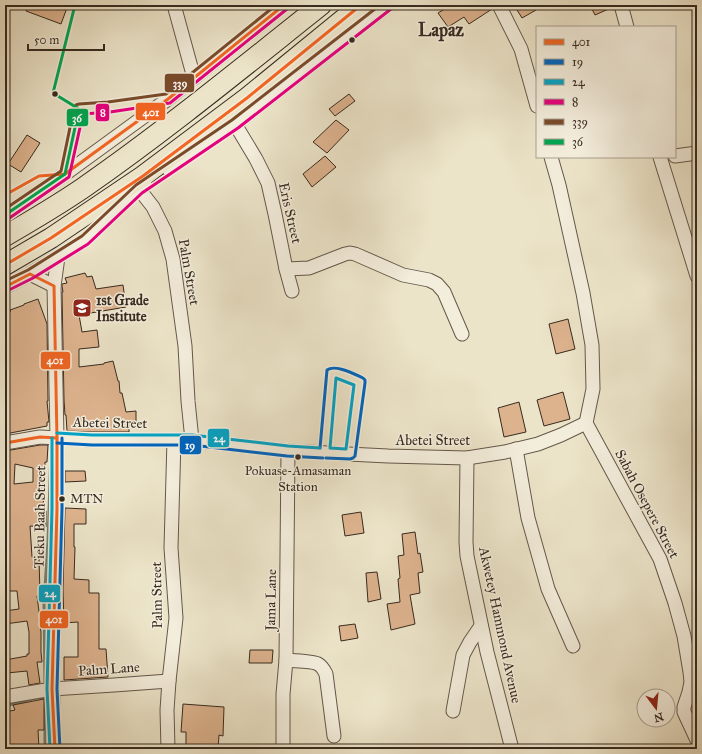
<svg xmlns="http://www.w3.org/2000/svg" width="702" height="754" viewBox="0 0 702 754" font-family="'IM FELL Great Primer',serif">
	<style>
		.lines { fill: none; stroke-linecap: round; stroke-linejoin: round }
		.stream { stroke: #728377; stroke-width: 3 }
		.building { fill: #ddb38e; stroke: #372a1f; fill-rule: evenodd }
		.minor-casing { stroke: #64584a; stroke-width: 15 }
		.highway-casing { stroke: #372a1f; stroke-width: 22 }
		.minor { stroke: #f3eddc; stroke-width: 13 }
		.highway { stroke: #ece4c9; stroke-width: 20 }
		.bus-1-casing { stroke: #f3eddc; stroke-width: 6 }
		.bus-2-casing { stroke: #f3eddc; stroke-width: 6 }
		.bus-3-casing { stroke: #f3eddc; stroke-width: 6 }
		.bus-4-casing { stroke: #f3eddc; stroke-width: 6 }
		.bus-5-casing { stroke: #f3eddc; stroke-width: 6 }
		.bus-6-casing { stroke: #f3eddc; stroke-width: 6 }
		.bus-1 { stroke: #f26522; stroke-width: 3 }
		.bus-2 { stroke: #0065bd; stroke-width: 3 }
		.bus-3 { stroke: #03a3c5; stroke-width: 3 }
		.bus-4 { stroke: #e5007d; stroke-width: 3 }
		.bus-5 { stroke: #7a4b2a; stroke-width: 3 }
		.bus-6 { stroke: #00a651; stroke-width: 3 }
		.bus-dot { fill: #372a1f; stroke: #f3eddc; stroke-width: 1.5 }
		.labels { text-anchor: middle; dominant-baseline: central; stroke-width: 3; stroke-linejoin: round; paint-order: stroke }
		.bus-label { font-size: 13px; fill: #372a1f; stroke: #f3eddc }
		.street-label { font-size: 14px; fill: #372a1f; stroke: #f3eddc }
		.poi-label { font-size: 14px; font-weight: bold; fill: #372a1f; stroke: #f3eddc; text-anchor: start }
		.district-label { font-size: 18px; font-weight: bold; fill: #372a1f; stroke: #f3eddc }
		.line-badge { stroke: #f3eddc; stroke-width: 1.5 }
		.badge-label { font-size: 11px; text-anchor: middle; font-weight: bold; fill: #fff }
	</style>
	<rect width="100%" height="100%" fill="#ece4c9"/>
	<filter id="stains"><feTurbulence type="fractalNoise" baseFrequency=".005" numOctaves="4"/><feColorMatrix values="0 0 0 0 .2 0 0 0 0 .09 0 0 0 0 .02 0 0 0 .5 -.17"/></filter>
	<radialGradient id="worn" r=".72"><stop offset=".6" stop-color="#630" stop-opacity="0"/><stop offset="1" stop-color="#630" stop-opacity=".3"/></radialGradient>
	<g class="lines">
		<g class="stream">
			<polyline points="45,687 44,603 48,542 51,451"/>
			<polyline points="45,693 45,749"/>
			<polyline points="59,693 59,705"/>
			<polyline points="5,706 36,698 45,698"/>
		</g>
	</g>
	<g class="building">
		<polygon points="28,5 68,5 61,24 26,11"/>
		<polygon points="451,5 491,5 492,9 469,24 464,17 448,27 438,13"/>
		<polygon points="514,5 532,5 536,10 522,18"/>
		<polygon points="590,5 613,5 613,7 595,15"/>
		<polygon points="349,94 355,101 335,116 329,109"/>
		<polygon points="336,120 349,130 327,153 313,142"/>
		<polygon points="27,135 40,143 21,172 8,164"/>
		<polygon points="325,156 336,167 312,187 303,174"/>
		<polygon points="85,273 87,277 92,276 96,289 123,285 126,307 79,315 82,332 97,330 99,347 79,349 79,367 104,364 104,363 113,361 118,381 119,381 120,393 122,393 126,412 136,411 136,425 129,425 129,432 92,432 67,431 66,415 65,415 64,400 62,292 63,292 62,286 62,284 67,283 65,278"/>
		<polygon points="38,299 47,324 48,401 47,401 49,422 47,422 47,426 5,434 5,313 11,311 10,310 24,305 24,304"/>
		<polygon points="568,319 575,349 556,354 549,324"/>
		<polygon points="563,392 570,419 544,426 537,400"/>
		<polygon points="519,402 526,432 504,437 498,408"/>
		<path d="M40,445H48L47,462H45L43,511H46V527L30,526L32,557L39,556L40,596H37L40,619H39L41,632V652L42,662H37L40,683L29,685L27,671L7,673L5,660L27,656V654H29V632L27,621L5,624V611L19,609L17,591H5V451ZM15,464L33,468V482L14,484Z"/>
		<polygon points="65,471 85,471 86,481 65,482"/>
		<polygon points="65,508 86,509 86,524 74,524 74,547 75,547 74,579 89,580 89,593 99,593 99,649 106,649 108,677 64,680 64,657 78,657 78,622 64,623 63,590"/>
		<polygon points="361,512 364,533 345,536 342,515"/>
		<polygon points="415,532 418,554 420,553 423,572 418,573 420,593 410,595 415,624 391,630 387,604 400,602 398,579 400,578 398,556 404,555 402,534"/>
		<polygon points="377,572 381,599 368,602 366,573"/>
		<polygon points="355,624 358,638 341,641 339,626"/>
		<polygon points="250,650 273,650 272,663 249,663"/>
		<polygon points="44,699 44,730 38,730 39,749 5,749 5,712 15,710 13,705"/>
		<polygon points="183,704 224,707 223,736 219,735 218,749 186,749 186,732 181,732"/>
	</g>
	<g class="lines">
		<g class="minor-casing">
			<g id="minor">
				<polyline points="174,5 194,78"/>
				<polyline points="499,5 521,49 537,106"/>
				<polyline points="621,5 627,27"/>
				<polyline points="235,124 256,159 268,183 275,214 286,269 292,291"/>
				<polyline points="675,156 697,153"/>
				<polyline points="551,157 559,185 583,293 592,345 593,389 586,423"/>
				<polyline points="660,157 697,276"/>
				<polyline points="168,169 235,124 388,5"/>
				<polyline points="139,189 153,207 165,231 173,259 185,346 188,401 192,440"/>
				<polyline points="5,215 65,174 168,99 284,5"/>
				<polyline points="286,269 309,268 345,254 350,253 355,254 403,275 429,280 437,284 444,292 462,334"/>
				<polyline points="30,274 54,286"/>
				<polyline points="5,287 30,274 85,240 139,189 145,184"/>
				<polyline points="586,423 660,559 675,603 684,636 690,672 691,682 689,692 684,707 684,712 697,740"/>
				<polyline points="5,443 40,437 92,440 192,440 288,451 388,456 467,458 505,452 538,444 561,435 586,423"/>
				<polyline points="516,449 528,518 548,589 573,646"/>
				<polyline points="467,458 466,542 467,556 487,652 512,749"/>
				<path d="M286,660C293,661 313,661 318,664C322,666 324,670 326,674L334,736"/>
				<polyline points="5,697 52,689 114,685 169,681"/>
				<polyline points="453,711 463,655 470,642 481,626"/>
				<polyline points="55,749 52,689 57,509 57,438 54,286 58,257"/>
				<polyline points="168,749 167,710 169,681 176,618 171,548 174,440"/>
				<polyline points="283,749 283,694 286,660 288,451"/>
			</g>
		</g>
		<g class="highway-casing">
			<g id="highway">
				<path d="M5,236C31,221 58,205 83,188C165,131 243,67 321,5"/>
				<polyline points="5,265 51,238 143,176 247,98 361,5"/>
			</g>
		</g>
		<use href="#minor" class="minor"/>
		<use href="#highway" class="highway"/>
		<g class="bus-1-casing">
			<g id="bus-1">
				<polyline points="5,195 39,176 65,174 168,99 284,5"/>
				<polyline points="5,265 51,238 143,176 247,98 361,5"/>
				<polyline points="5,287 30,274 54,286 57,438 57,509 52,689 55,749"/>
				<polyline points="5,443 40,437 57,438"/>
			</g>
		</g>
		<g class="bus-2-casing">
			<g id="bus-2">
				<polyline points="57,443 92,445 192,445 287,456 323,458"/>
				<path d="M320,448L327,370C335,364 354,374 363,378L365,380V383L355,456L353,458L350,459L326,458"/>
				<polyline points="60,749 57,689 62,509 62,438"/>
			</g>
		</g>
		<g class="bus-3-casing">
			<g id="bus-3">
				<polygon points="336,378 354,385 346,449 330,448"/>
				<polyline points="57,433 92,435 192,435 288,446 320,448"/>
				<polyline points="50,749 47,689 52,509 52,438"/>
			</g>
		</g>
		<g class="bus-4-casing">
			<g id="bus-4">
				<polyline points="8,219 69,177 83,114 110,112 170,103 287,9"/>
				<polyline points="7,291 33,278 88,244 142,193 238,128 391,9"/>
			</g>
		</g>
		<g class="bus-5-casing">
			<g id="bus-5">
				<polyline points="5,209 61,171 74,108 76,105 79,104 108,102 166,94 276,5"/>
				<polyline points="5,281 28,270 82,236 136,185 232,120 380,5"/>
			</g>
		</g>
		<g class="bus-6-casing">
			<polyline id="bus-6" points="5,215 65,174 79,109 53,93 75,5"/>
		</g>
		<use href="#bus-1" class="bus-1"/>
		<use href="#bus-2" class="bus-2"/>
		<use href="#bus-3" class="bus-3"/>
		<use href="#bus-4" class="bus-4"/>
		<use href="#bus-5" class="bus-5"/>
		<use href="#bus-6" class="bus-6"/>
	</g>
	<defs>
		<g id="school-square" transform="scale(1)"><rect x="-9" y="-9" width="18" height="18" rx="4" fill="#8f2418" stroke="#f3eddc"/><path d="M0-5L7-2L0 1L-7-2ZM-4 1L0 2.5L4 1V4Q0 6-4 4Z" fill="#fff"/></g>
	</defs>
	<g fill-rule="evenodd">
		<use href="#school-square" x="82" y="308"/>
	</g>
	<g class="bus-dot">
		<circle cx="352" cy="40" r="3.5"/>
		<circle cx="55" cy="94" r="3.5"/>
		<circle cx="298" cy="457" r="3.5"/>
		<circle cx="62" cy="499" r="3.5"/>
	</g>
	<g class="labels">
		<g class="bus-label">
			<text x="298" y="471">Pokuase-Amasaman<tspan x="298" dy="16">Station</tspan></text>
			<text x="70" y="499" text-anchor="start">MTN</text>
		</g>
		<g class="street-label">
			<text transform="translate(290 213) rotate(77)">Eris Street</text>
			<text transform="translate(189 272) rotate(80)">Palm Street</text>
			<text transform="translate(110 423) rotate(1)">Abetei Street</text>
			<text x="433" y="440">Abetei Street</text>
			<text transform="translate(647 504) rotate(62)">Sabah Osepere Street</text>
			<text transform="translate(40 517) rotate(-89)">Tieku Baah Street</text>
			<text transform="translate(157 595) rotate(-91)">Palm Street</text>
			<text transform="translate(271 600) rotate(-89)">Jama Lane</text>
			<text transform="translate(500 625) rotate(78)">Akwetey Hammond Avenue</text>
			<text transform="translate(109 669) rotate(-4)">Palm Lane</text>
		</g>
		<g class="poi-label">
			<text x="96" y="300">1st Grade<tspan x="96" dy="16">Institute</tspan></text>
		</g>
		<g class="district-label">
			<text x="441" y="30">Lapaz</text>
		</g>
	</g>
	<g class="line-badge">
		<rect x="164" y="73" width="31" height="20" rx="4" fill="#7a4b2a"/>
		<rect x="135" y="102" width="31" height="19" rx="4" fill="#f26522"/>
		<rect x="95" y="103" width="15" height="19" rx="4" fill="#e5007d"/>
		<rect x="66" y="108" width="23" height="19" rx="4" fill="#00a651"/>
		<rect x="40" y="351" width="31" height="19" rx="4" fill="#f26522"/>
		<rect x="207" y="428" width="23" height="20" rx="4" fill="#03a3c5"/>
		<rect x="179" y="435" width="23" height="20" rx="4" fill="#0065bd"/>
		<rect x="38" y="584" width="23" height="19" rx="4" fill="#03a3c5"/>
		<rect x="39" y="610" width="30" height="19" rx="4" fill="#f26522"/>
	</g>
	<g class="badge-label">
		<text x="180" y="87">339</text>
		<text x="151" y="116">401</text>
		<text x="103" y="116">8</text>
		<text x="77" y="122">36</text>
		<text x="55" y="364">401</text>
		<text x="219" y="442">24</text>
		<text x="190" y="449">19</text>
		<text x="50" y="597">24</text>
		<text x="54" y="623">401</text>
	</g>
	<rect width="702" height="754" fill="none" stroke="#ece4c9" stroke-width="20"/>
	<rect x="6" y="6" width="690" height="742" fill="none" stroke="#372a1f" stroke-width="2"/>
	<rect x="10" y="10" width="682" height="734" fill="none" stroke="#372a1f"/>
	<rect x="536" y="26" width="140" height="132" fill="#f3eddc" stroke="#a89f90"/>
	<rect x="544" y="39" width="20" height="6" fill="#f26522" stroke="#a89f90"/>
	<text x="572" y="46" font-size="12" fill="#372a1f">401</text>
	<rect x="544" y="59" width="20" height="6" fill="#0065bd" stroke="#a89f90"/>
	<text x="572" y="66" font-size="12" fill="#372a1f">19</text>
	<rect x="544" y="79" width="20" height="6" fill="#03a3c5" stroke="#a89f90"/>
	<text x="572" y="86" font-size="12" fill="#372a1f">24</text>
	<rect x="544" y="99" width="20" height="6" fill="#e5007d" stroke="#a89f90"/>
	<text x="572" y="106" font-size="12" fill="#372a1f">8</text>
	<rect x="544" y="119" width="20" height="6" fill="#7a4b2a" stroke="#a89f90"/>
	<text x="572" y="126" font-size="12" fill="#372a1f">339</text>
	<rect x="544" y="139" width="20" height="6" fill="#00a651" stroke="#a89f90"/>
	<text x="572" y="146" font-size="12" fill="#372a1f">36</text>
	<g transform="translate(656 708) rotate(164)"><circle r="19" fill="#f3eddc" stroke="#a89f90"/>
	<path d="M0-3L7 15L0 10L-7 15Z" fill="#8f2418"/>
	<text y="-6" font-size="11" font-weight="bold" text-anchor="middle" fill="#372a1f">N</text>
	</g>
	<path d="M28 44v6h76v-6" fill="none" stroke="#372a1f" stroke-width="2"/>
	<text x="34" y="44" font-size="12" fill="#372a1f" stroke="#f3eddc" stroke-width="3" paint-order="stroke">50 m</text>
	<rect width="100%" height="100%" filter="url(#stains)"/>
	<rect width="100%" height="100%" fill="url(#worn)"/>
</svg>
